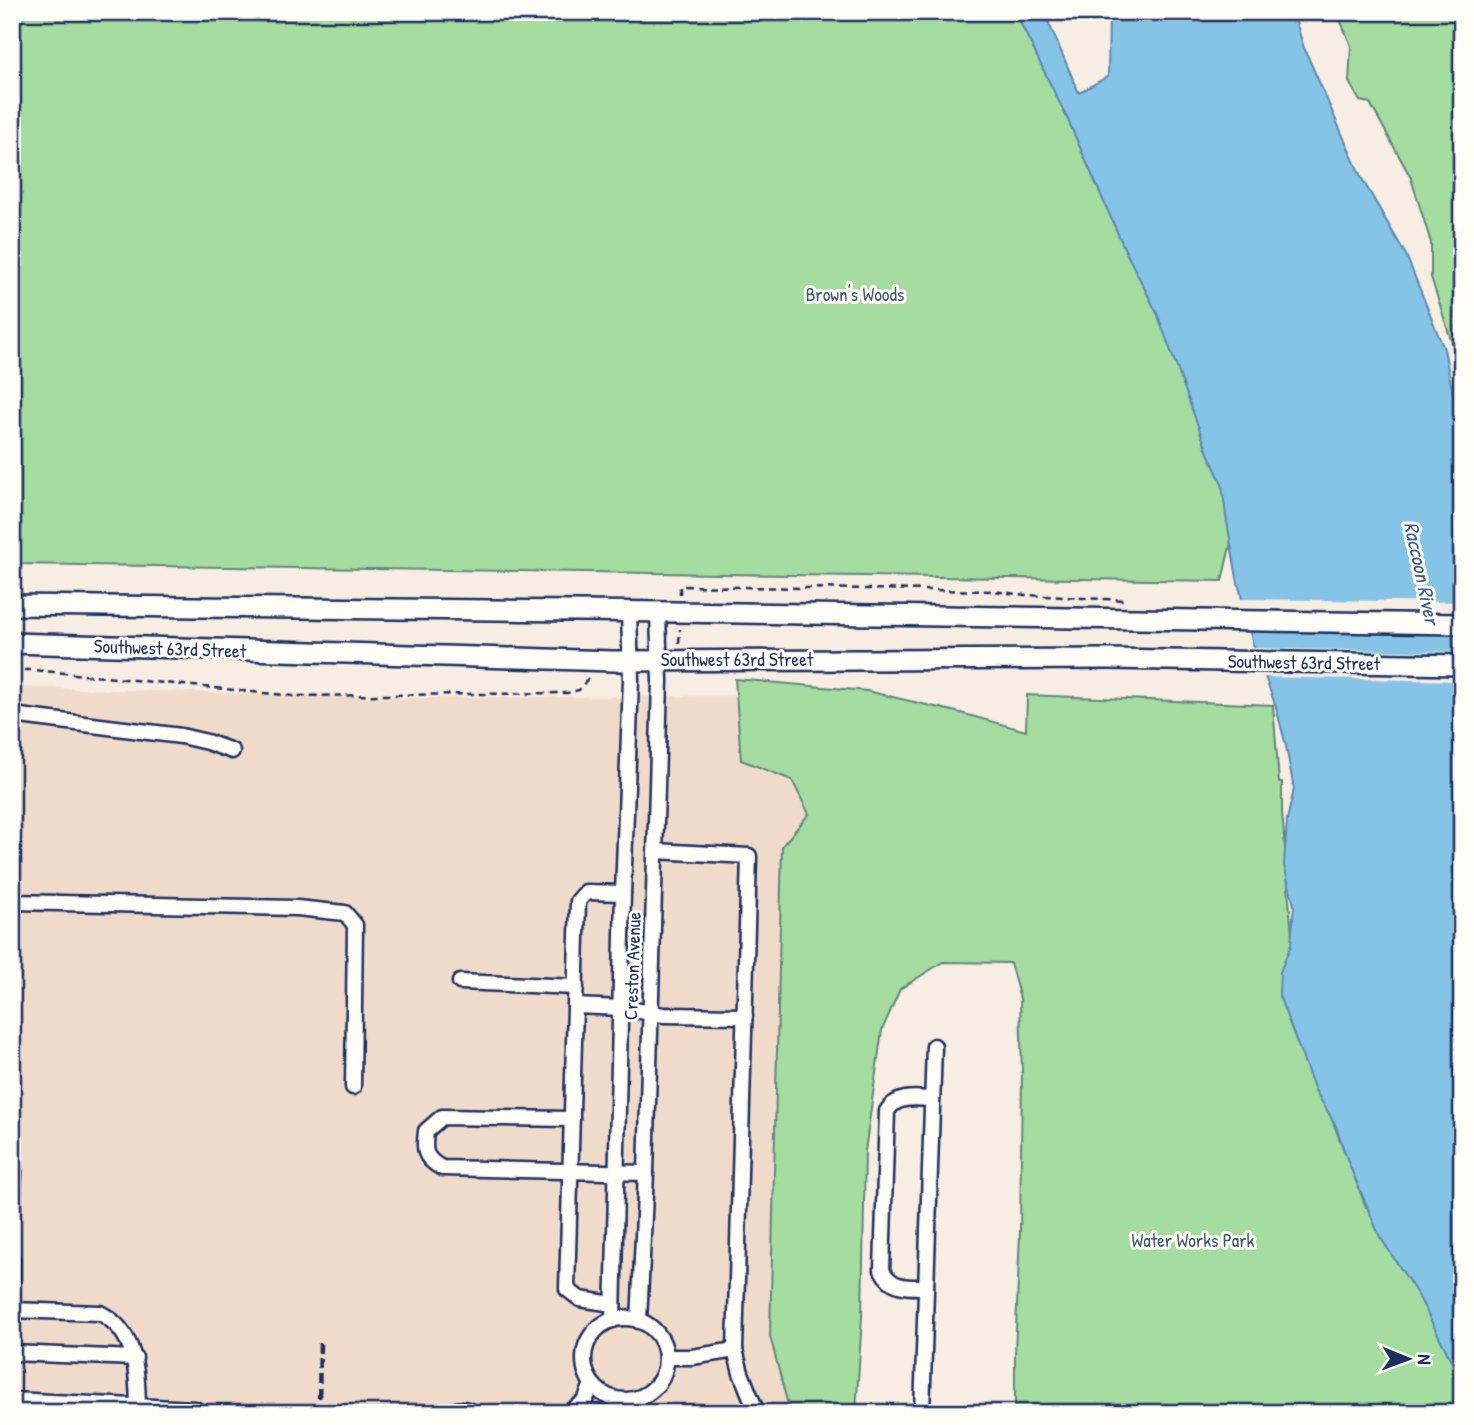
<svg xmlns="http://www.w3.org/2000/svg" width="1474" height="1425" viewBox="0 0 1474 1425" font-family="'Patrick Hand',sans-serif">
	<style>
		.built { fill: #f0dbcb }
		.green { fill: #a5dc9f; stroke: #60867e; stroke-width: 2 }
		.water { fill: #86c4e7; stroke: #5b88b0; stroke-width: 2 }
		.pier { fill: #f7ede3 }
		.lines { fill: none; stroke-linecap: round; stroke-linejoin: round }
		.minor-casing { stroke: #1b2f5e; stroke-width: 19 }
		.major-casing { stroke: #1b2f5e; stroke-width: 24 }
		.path { stroke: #1b2f5e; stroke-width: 2.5; stroke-dasharray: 7 5; stroke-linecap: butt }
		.minor { stroke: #fdfcf7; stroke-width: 14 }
		.major { stroke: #fdfcf7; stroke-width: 19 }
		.rail { stroke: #1b2f5e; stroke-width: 4.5; stroke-dasharray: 10 5; stroke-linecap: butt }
		.labels { text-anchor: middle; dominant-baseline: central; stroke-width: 6; stroke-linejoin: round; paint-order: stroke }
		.park-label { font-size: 19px; fill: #3e5a6e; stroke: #fdfcf7 }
		.street-label { font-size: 19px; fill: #1b2f5e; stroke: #fdfcf7 }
		.water-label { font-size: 21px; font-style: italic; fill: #3b5c87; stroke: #fdfcf7 }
	</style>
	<rect width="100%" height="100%" fill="#f7ede3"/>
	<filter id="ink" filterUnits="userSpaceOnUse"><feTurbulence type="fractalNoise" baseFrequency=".0143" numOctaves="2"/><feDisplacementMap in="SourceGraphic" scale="14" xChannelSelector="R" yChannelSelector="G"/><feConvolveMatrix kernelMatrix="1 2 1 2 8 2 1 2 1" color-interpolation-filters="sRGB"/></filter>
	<g filter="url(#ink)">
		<polygon class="built" points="12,687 407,698 862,695 850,1413 12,1413"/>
		<g class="green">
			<polygon points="12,12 1035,12 1249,465 1222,581 12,564"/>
			<polygon points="1337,12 1462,12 1462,408 1458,399 1458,362 1431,277 1431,243 1411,178 1370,103 1360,101 1349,82 1351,46"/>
			<polygon points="735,679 867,691 957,712 1026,731 1027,695 1273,705 1279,782 1282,782 1282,811 1300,1037 1366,1207 1435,1227 1462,1285 1462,1413 1015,1413 1015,1354 1020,1232 1022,1074 1020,999 1010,963 943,962 900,989 882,1030 865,1151 862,1317 856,1413 790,1413 770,1336 782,846 809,814 792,780 741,760"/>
		</g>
		<polygon class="water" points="1015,12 1044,12 1079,93 1108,76 1109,12 1293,12 1304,48 1361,177 1406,255 1444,349 1462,439 1462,1387 1455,1368 1419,1297 1379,1235 1349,1164 1335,1124 1315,1090 1279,996 1280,972 1291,945 1294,905 1284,865 1287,820 1294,789 1286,746 1276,707 1252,641 1237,578 1226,516 1222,484 1208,453 1157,313 1125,250 1068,120"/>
		<g class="pier">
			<polygon points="1239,599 1462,602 1462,635 1246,631"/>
			<polygon points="1251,648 1462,652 1462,681 1262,677"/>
		</g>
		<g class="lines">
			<g class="minor-casing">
				<g id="minor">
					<polyline points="12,715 181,736 207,742 232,751"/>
					<polyline points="655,851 749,856 735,1350 741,1373 757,1413"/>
					<polyline points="12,902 297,908 345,913 355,925 353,1087"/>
					<polyline points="460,982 576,987"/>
					<polyline points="575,1006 622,1008 664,1015 745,1016"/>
					<path d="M572,1119L442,1117L426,1131C424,1150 423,1158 442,1168L646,1173"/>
					<polyline points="12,1167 14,1172 12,1215"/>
					<polyline points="12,1259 12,1278"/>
					<path d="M926,1287C909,1287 891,1289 882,1270L887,1111C897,1095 915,1098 932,1099"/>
					<polyline points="613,1304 580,1299 567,1289 578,901 586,892 623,893"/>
					<path d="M12,1310L100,1313C136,1331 137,1370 138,1406"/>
					<circle cx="625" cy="1359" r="41"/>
					<polyline points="613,1320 623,893 631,680 629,612"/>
					<polyline points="639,1321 646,1173 660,681 658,612"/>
					<polyline points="12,1353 135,1358"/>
					<polyline points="666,1357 692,1357 735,1350"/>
					<polyline points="12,1400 195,1409 200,1413"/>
					<polyline points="453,1413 456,1410 464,1409 475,1413"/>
					<polyline points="568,1413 585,1401 592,1384"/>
					<polyline points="922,1413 934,1046"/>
				</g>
			</g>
			<g class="major-casing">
				<g id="major">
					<polyline points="12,605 675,612 1462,624"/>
					<polyline points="12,643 613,661 1109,659 1462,665"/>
				</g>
			</g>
			<g class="path">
				<polyline points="680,594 680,586 993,591 1025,595 1123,600"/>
				<polyline points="679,643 680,629"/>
				<polyline points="12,670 34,670 294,696 567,693 579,690 589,677"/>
			</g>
			<use href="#minor" class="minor"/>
			<use href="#major" class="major"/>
			<polyline class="rail" points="319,1413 320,1339"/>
		</g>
	</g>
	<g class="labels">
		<g class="park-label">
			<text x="855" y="294">Brown's Woods</text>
			<text x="1193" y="1240">Water Works Park</text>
		</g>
		<g class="street-label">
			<text transform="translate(170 648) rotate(2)">Southwest 63rd Street</text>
			<text x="737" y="659">Southwest 63rd Street</text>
			<text transform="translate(1304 662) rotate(1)">Southwest 63rd Street</text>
			<text transform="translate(632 966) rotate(-88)">Creston Avenue</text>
		</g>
		<g class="water-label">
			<text transform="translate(1422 573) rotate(78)">Raccoon River</text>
		</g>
	</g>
	<rect width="1474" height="1425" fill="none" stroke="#fdfcf7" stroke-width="42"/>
	<rect x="21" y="21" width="1432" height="1383" fill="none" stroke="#1b2f5e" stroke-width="2.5" filter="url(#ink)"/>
	<g transform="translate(1408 1359) rotate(91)" stroke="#fdfcf7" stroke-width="5" paint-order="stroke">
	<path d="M0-5L12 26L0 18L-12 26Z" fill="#1b2f5e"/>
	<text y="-10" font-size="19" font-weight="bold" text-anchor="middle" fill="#1b2f5e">N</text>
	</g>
</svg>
